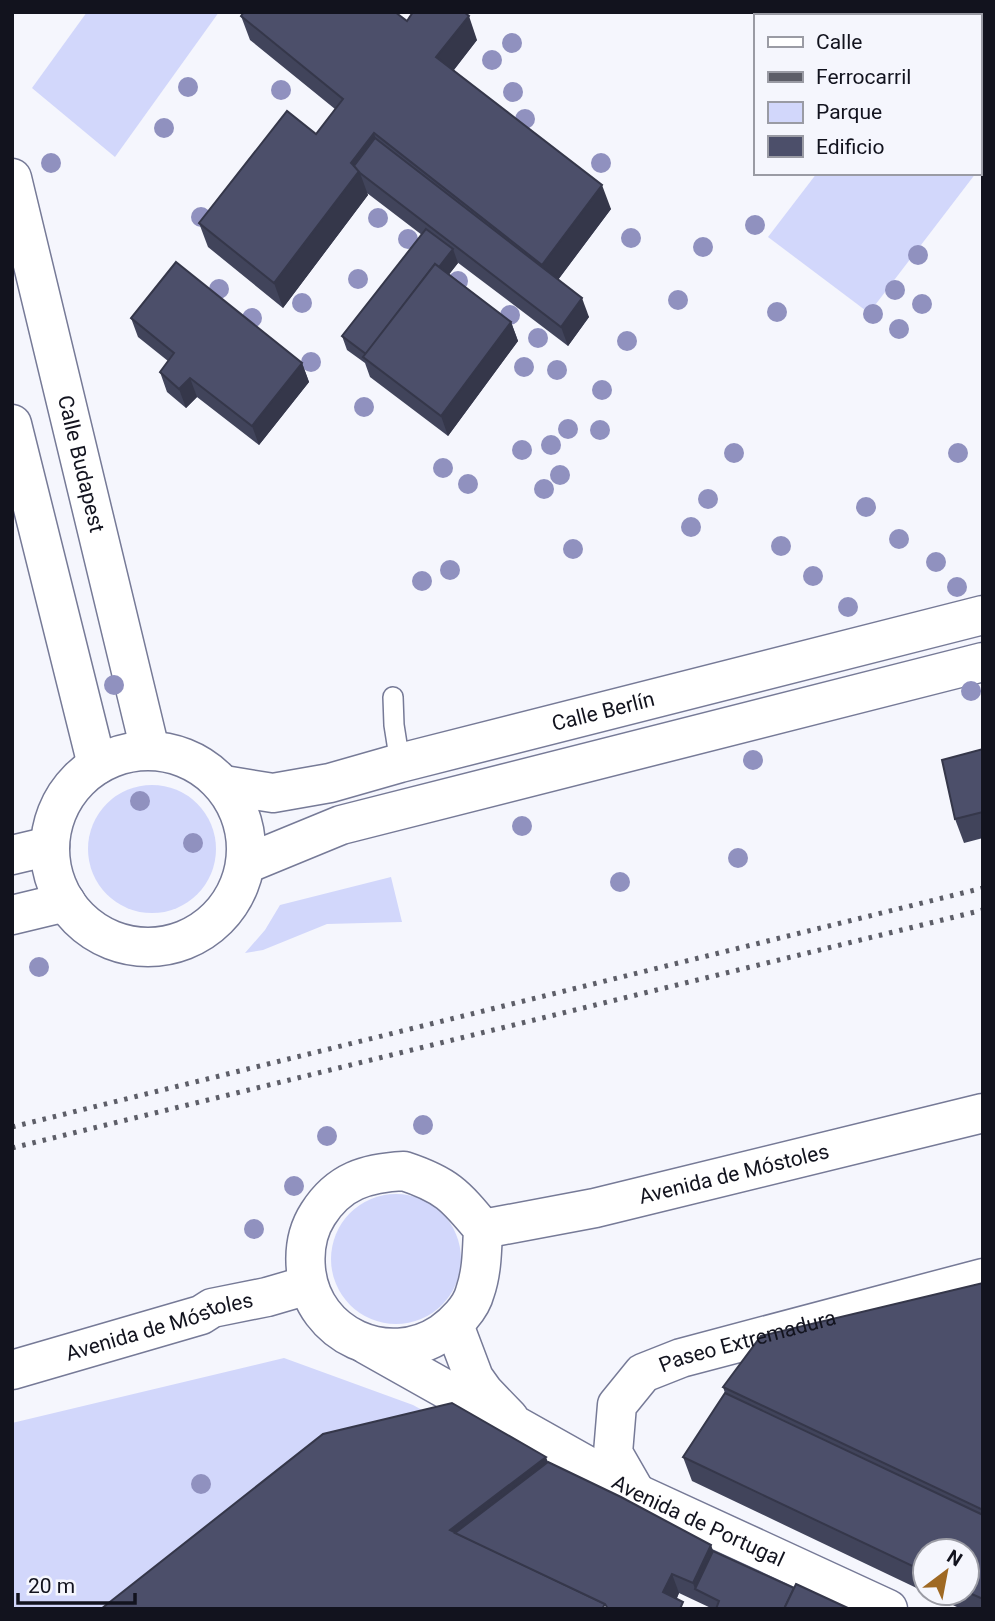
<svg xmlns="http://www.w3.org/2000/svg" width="995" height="1621" viewBox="0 0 995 1621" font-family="Roboto,sans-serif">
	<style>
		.green { fill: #d2d7fb }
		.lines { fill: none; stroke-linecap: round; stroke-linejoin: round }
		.service-casing { stroke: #767a97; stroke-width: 22 }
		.minor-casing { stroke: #767a97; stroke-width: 41 }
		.primary-casing { stroke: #767a97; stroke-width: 41 }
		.service { stroke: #fff; stroke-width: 19 }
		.minor { stroke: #fff; stroke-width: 38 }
		.primary { stroke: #fff; stroke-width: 38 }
		.rail { stroke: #5d5e68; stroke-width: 5; stroke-dasharray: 3.5 7; stroke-linecap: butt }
		.tree { fill: #9091bf }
		.wall { fill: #41445b }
		.shaded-wall { fill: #35374a }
		.building { fill: #4c4f6a; stroke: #35374a; stroke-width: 2 }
		.labels { text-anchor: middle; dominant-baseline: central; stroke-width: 7; stroke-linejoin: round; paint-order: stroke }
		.street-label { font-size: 21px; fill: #12131e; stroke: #f5f6fd }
	</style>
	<rect width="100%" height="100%" fill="#f5f6fd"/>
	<g class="green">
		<polygon points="87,12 219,12 115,157 32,88"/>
		<polygon points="979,92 983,95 983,164 979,168"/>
		<polygon points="817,173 976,173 869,313 768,237"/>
		<circle cx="152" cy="849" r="64"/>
		<polygon points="391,877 402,922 327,924 263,950 245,953 265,930 280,905"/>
		<circle cx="396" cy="1259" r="65"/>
		<polygon points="284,1358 413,1405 433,1416 333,1439 99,1609 12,1609 12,1423"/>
	</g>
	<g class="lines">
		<g class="service-casing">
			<polyline id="service" points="393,697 394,725 400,763"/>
		</g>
		<g class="minor-casing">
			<g id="minor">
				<path id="s1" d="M12,178L150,750"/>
				<polyline points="12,424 97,765"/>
				<circle cx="148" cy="849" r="98"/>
				<path id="s2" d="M224,785L273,793L330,783L400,763L983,615"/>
				<polyline points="12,855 50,846"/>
				<polyline points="246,864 341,825 983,662"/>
				<polyline points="12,915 66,902"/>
				<polyline points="454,1325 474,1378 484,1392 509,1418"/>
				<path id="s3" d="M367,1345L447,1390L467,1406L515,1425L636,1493L888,1609"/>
				<path id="s4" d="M636,1493L613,1453L617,1405L643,1373L681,1358L983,1278"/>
			</g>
		</g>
		<g class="primary-casing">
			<g id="primary">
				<path d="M404,1171C446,1185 455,1195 483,1229C482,1251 482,1272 475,1292C471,1308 455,1324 442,1333C388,1369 313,1336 306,1270C304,1250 307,1231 318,1214C339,1181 366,1173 404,1171Z"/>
				<path id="s5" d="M483,1229L595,1208L983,1113"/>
				<path id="s6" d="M12,1370L201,1315L212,1308L267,1297L308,1285"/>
			</g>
		</g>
		<use href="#service" class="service"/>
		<use href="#minor" class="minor"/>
		<use href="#primary" class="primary"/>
		<g class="rail">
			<polyline points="12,1127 983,888"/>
			<polyline points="12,1148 983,910"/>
		</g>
	</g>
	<g class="tree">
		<circle cx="512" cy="43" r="10"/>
		<circle cx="492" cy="60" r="10"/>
		<circle cx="188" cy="87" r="10"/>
		<circle cx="281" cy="90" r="10"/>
		<circle cx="513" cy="92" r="10"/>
		<circle cx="525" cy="119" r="10"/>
		<circle cx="164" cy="128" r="10"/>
		<circle cx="51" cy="163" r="10"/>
		<circle cx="601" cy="163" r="10"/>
		<circle cx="201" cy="217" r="10"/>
		<circle cx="378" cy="218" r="10"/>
		<circle cx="755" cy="225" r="10"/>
		<circle cx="631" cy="238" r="10"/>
		<circle cx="408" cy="239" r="10"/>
		<circle cx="703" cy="247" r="10"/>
		<circle cx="918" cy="255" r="10"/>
		<circle cx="358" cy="279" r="10"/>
		<circle cx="458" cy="281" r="10"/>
		<circle cx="219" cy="289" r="10"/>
		<circle cx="895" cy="290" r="10"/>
		<circle cx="678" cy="300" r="10"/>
		<circle cx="302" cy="303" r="10"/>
		<circle cx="922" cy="304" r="10"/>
		<circle cx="777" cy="312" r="10"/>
		<circle cx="873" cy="314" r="10"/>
		<circle cx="510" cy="315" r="10"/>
		<circle cx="252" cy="318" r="10"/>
		<circle cx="899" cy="329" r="10"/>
		<circle cx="538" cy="338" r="10"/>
		<circle cx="627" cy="341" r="10"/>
		<circle cx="311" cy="362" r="10"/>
		<circle cx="524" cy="367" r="10"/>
		<circle cx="557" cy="370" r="10"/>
		<circle cx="602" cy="390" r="10"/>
		<circle cx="364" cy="407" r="10"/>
		<circle cx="568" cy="429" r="10"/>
		<circle cx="600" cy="430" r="10"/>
		<circle cx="551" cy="445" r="10"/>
		<circle cx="522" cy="450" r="10"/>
		<circle cx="734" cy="453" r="10"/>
		<circle cx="958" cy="453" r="10"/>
		<circle cx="443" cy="468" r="10"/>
		<circle cx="560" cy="475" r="10"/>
		<circle cx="468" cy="484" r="10"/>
		<circle cx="544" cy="489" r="10"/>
		<circle cx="708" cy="499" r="10"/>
		<circle cx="866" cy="507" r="10"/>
		<circle cx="691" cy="527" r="10"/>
		<circle cx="899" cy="539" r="10"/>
		<circle cx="781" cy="546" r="10"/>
		<circle cx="573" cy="549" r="10"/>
		<circle cx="936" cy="562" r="10"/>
		<circle cx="450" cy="570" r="10"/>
		<circle cx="813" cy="576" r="10"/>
		<circle cx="422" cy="581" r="10"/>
		<circle cx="957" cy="587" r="10"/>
		<circle cx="848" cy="607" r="10"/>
		<circle cx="114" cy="685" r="10"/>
		<circle cx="971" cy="691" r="10"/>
		<circle cx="753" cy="760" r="10"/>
		<circle cx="140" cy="801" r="10"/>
		<circle cx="522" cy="826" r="10"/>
		<circle cx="193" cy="843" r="10"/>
		<circle cx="738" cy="858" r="10"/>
		<circle cx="620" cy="882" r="10"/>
		<circle cx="39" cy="967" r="10"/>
		<circle cx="423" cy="1125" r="10"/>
		<circle cx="327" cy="1136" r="10"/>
		<circle cx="294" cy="1186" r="10"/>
		<circle cx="254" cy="1229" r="10"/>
		<circle cx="201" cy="1484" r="10"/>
	</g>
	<g class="wall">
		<polygon points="241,16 407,21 477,40 454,70 611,209 558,280 589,317 568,346 457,262 458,263 449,274 511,322 518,341 448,436 370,377 365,363 347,350 342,336 422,235 367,193 368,195 283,308 208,247 199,223 316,134 335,109 250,40"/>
		<polygon points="131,318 302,363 309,382 259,445 197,397 186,408 167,392 160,372 168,361 138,337"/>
		<polygon points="983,749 983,838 964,843 955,819"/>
		<polygon points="983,1283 983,1609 961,1609 928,1593 967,1593 967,1551 925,1551 925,1592 692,1481 683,1457 725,1393 723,1387"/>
		<polygon points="548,1462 713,1551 794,1588 850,1609 713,1609 679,1593 677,1598 101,1609"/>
	</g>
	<g class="shaded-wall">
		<polygon points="469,16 477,40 445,81 436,57"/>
		<polygon points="374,133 382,158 360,173 368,195 283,308 274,283 351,163"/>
		<polygon points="602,185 611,209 551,289 542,265"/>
		<polygon points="453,249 458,263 377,368 370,357"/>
		<polygon points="582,298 589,317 568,346 561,327"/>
		<polygon points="511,322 518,341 448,436 441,416"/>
		<polygon points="302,363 309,382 259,445 252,426"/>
		<polygon points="190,378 197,397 186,408 179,389"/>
		<polygon points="546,1457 555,1481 472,1544 450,1530"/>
		<polygon points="711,1545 718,1564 695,1589 693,1583"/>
		<polygon points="672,1574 679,1593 672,1609 663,1592"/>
	</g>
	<g class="building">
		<polygon points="244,12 395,12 407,21 413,12 464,12 469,16 436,57 602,185 542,265 374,133 351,163 359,171 274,283 199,223 287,111 316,134 343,99 241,16"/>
		<polygon points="792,12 871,12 875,16 796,16"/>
		<polygon points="375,138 582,298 561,327 360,173 354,166"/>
		<polygon points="426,229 453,249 439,267 435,264 366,354 342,336"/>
		<polygon points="176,262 302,363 252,426 190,378 179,389 160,372 174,353 131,318"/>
		<polygon points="435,264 511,322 441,416 363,357"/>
		<polygon points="983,749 983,812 955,819 942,760"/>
		<polygon points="983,1283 983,1510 723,1387 761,1336"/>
		<polygon points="725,1393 983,1515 983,1599 967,1592 967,1551 925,1551 925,1572 683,1457"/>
		<polygon points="452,1403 546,1457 450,1530 605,1604 602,1609 101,1609 323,1434"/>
		<polygon points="548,1462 621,1497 711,1545 693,1583 672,1574 663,1592 683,1602 680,1609 608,1609 605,1604 455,1533"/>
		<polygon points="713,1551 794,1588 784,1609 716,1609 719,1601 695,1589"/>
		<polygon points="796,1584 850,1609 784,1609"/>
	</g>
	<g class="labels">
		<g class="street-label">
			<text stroke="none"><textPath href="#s1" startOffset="294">Calle Budapest</textPath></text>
			<text stroke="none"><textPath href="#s2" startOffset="390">Calle Berlín</textPath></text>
			<text stroke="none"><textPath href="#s5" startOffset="257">Avenida de Móstoles</textPath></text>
			<text stroke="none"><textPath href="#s6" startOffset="154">Avenida de Móstoles</textPath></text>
			<text stroke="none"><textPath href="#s4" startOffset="245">Paseo Extremadura</textPath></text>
			<text stroke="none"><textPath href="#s3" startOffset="376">Avenida de Portugal</textPath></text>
		</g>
	</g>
	<rect width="995" height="1621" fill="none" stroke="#12131e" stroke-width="28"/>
	<rect x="754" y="14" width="228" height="161" fill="#f5f6fd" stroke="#9a9ba4" stroke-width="2"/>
	<rect x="768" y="37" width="35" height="10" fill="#ffffff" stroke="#9a9ba4" stroke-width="2"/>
	<text x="816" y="49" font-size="21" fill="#12131e">Calle</text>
	<rect x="768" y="72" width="35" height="10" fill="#5d5e68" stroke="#9a9ba4" stroke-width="2"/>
	<text x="816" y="84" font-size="21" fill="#12131e">Ferrocarril</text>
	<rect x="768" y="102" width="35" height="21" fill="#d2d7fb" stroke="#9a9ba4" stroke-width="2"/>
	<text x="816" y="119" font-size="21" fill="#12131e">Parque</text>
	<rect x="768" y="136" width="35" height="21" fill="#4c4f6a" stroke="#9a9ba4" stroke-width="2"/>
	<text x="816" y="154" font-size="21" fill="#12131e">Edificio</text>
	<g transform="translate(946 1572) rotate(32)"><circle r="33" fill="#f5f6fd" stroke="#9a9ba4" stroke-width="2"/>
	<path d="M0-5L12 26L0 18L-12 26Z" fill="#9f6923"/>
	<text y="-10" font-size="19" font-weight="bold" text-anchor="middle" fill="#12131e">N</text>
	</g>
	<path d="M18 1593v10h117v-10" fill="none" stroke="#12131e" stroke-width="3.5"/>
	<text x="28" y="1593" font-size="21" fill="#12131e" stroke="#f5f6fd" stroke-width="5" paint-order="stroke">20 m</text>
</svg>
